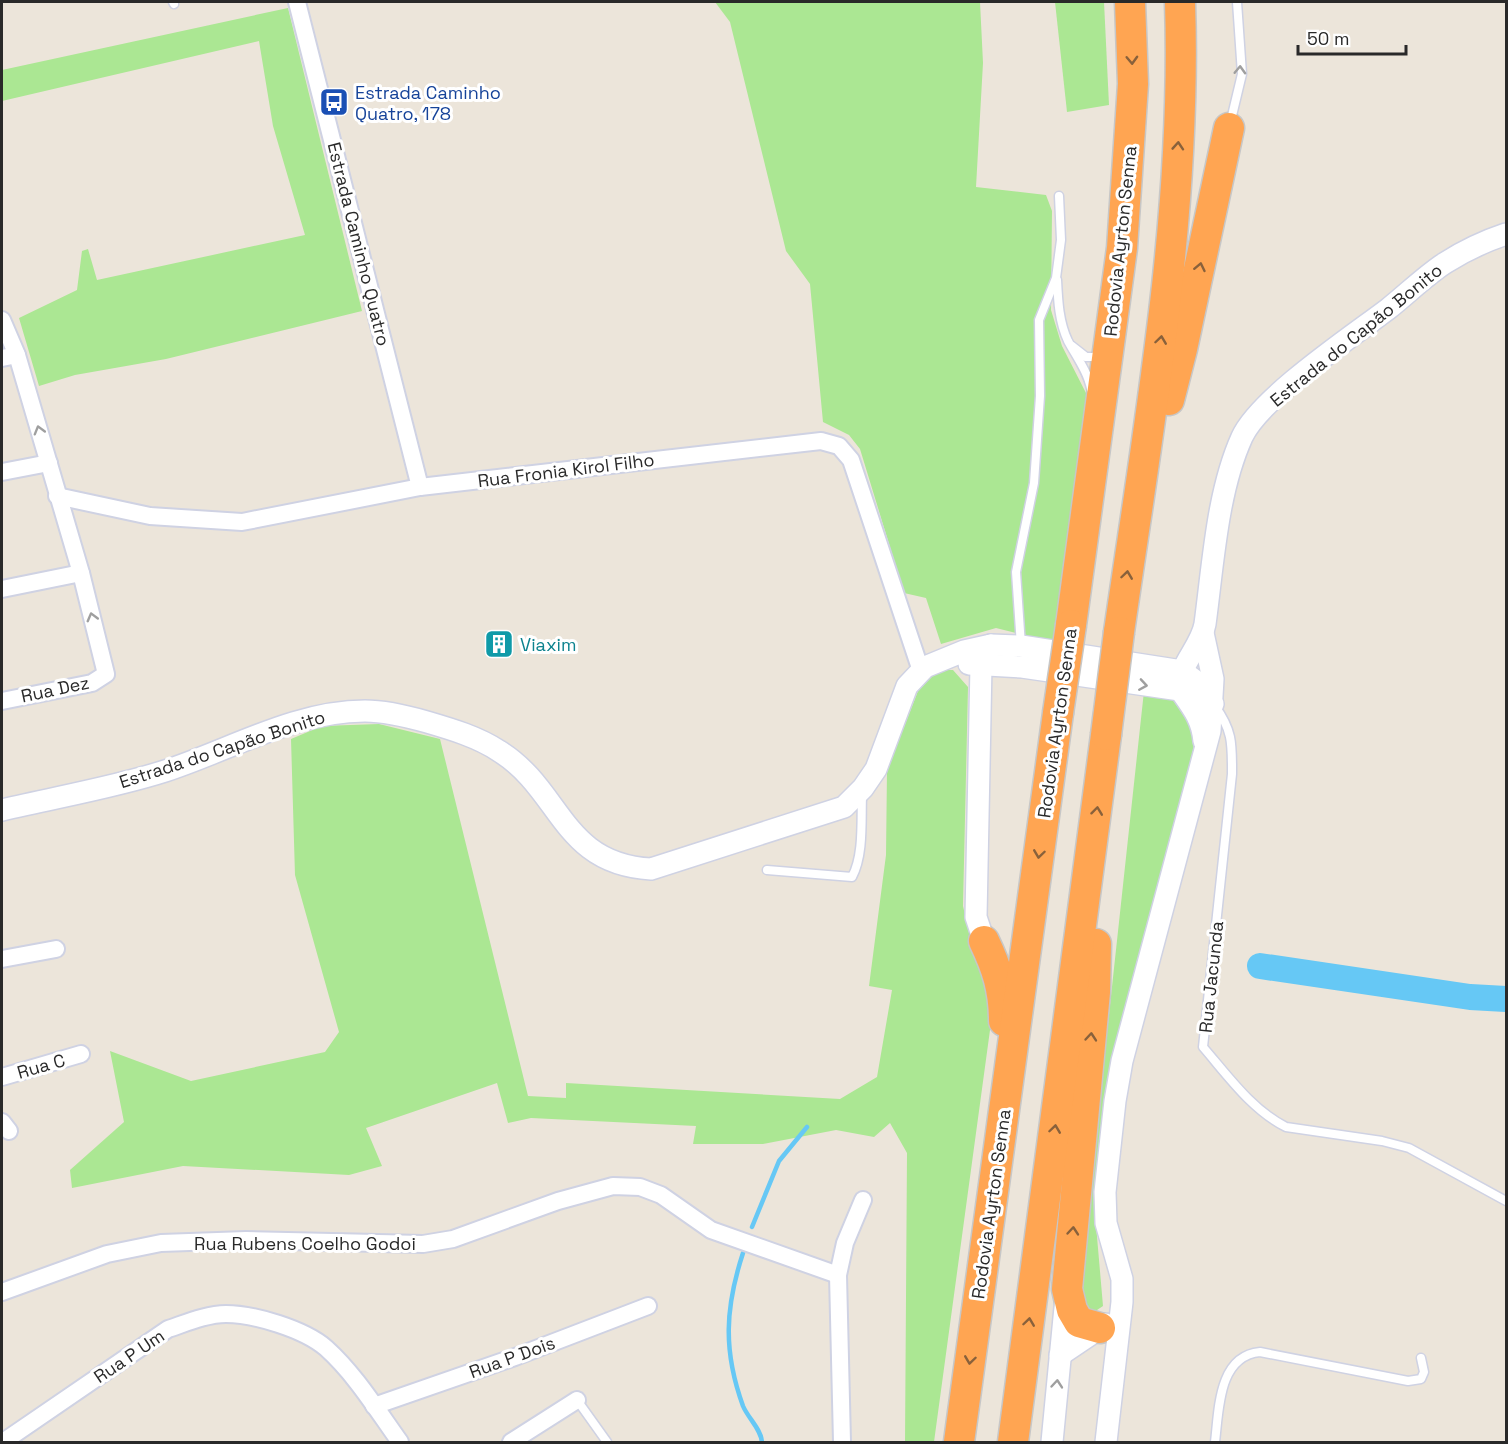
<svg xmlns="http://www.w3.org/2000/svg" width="1508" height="1444" viewBox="0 0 1508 1444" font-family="'Space Grotesk',sans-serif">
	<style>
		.green { fill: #abe793 }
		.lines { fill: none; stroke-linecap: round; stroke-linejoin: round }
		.stream { stroke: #66c8f5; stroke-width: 4.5 }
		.river { stroke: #66c8f5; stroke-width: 26 }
		.service-casing { stroke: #cfd2e3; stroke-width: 11 }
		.minor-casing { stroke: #cfd2e3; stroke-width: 20 }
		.tertiary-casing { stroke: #cfd2e3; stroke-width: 24 }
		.motorway-casing { stroke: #c7c7c7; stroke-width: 33 }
		.service { stroke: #fff; stroke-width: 8 }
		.minor { stroke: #fff; stroke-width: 16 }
		.tertiary { stroke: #fff; stroke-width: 21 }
		.motorway { stroke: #ffa552; stroke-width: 30 }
		.motorway-bridge-casing { stroke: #c7c7c7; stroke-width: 33; stroke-linecap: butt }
		.motorway-bridge { stroke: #ffa552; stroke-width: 30 }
		.oneway { stroke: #89613b }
		.oneway2 { stroke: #9f9f9f }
		.labels { text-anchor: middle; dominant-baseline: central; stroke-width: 6; stroke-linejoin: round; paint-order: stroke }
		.transit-label { font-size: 18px; fill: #164399; stroke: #fff; text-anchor: start }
		.street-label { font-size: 18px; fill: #292929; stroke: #fff }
		.culture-label { font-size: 18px; fill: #0d838f; stroke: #fff; text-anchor: start }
	</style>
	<rect width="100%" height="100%" fill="#ece5da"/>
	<g class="green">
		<polygon points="715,2 980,2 983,63 976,187 1046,195 1052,211 1051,310 1062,346 1087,395 1053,642 996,628 941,644 926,598 904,593 860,449 849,435 823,422 810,284 786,251 730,22"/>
		<polygon points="1055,2 1104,2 1109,105 1067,112"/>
		<polygon points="288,8 362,311 166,359 75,375 39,386 19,318 77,290 82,251 88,249 97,280 305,235 273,126 259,41 2,101 2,70"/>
		<polygon points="941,670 953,670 968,687 963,906 972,946 993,1008 934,1442 905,1442 907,1153 890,1123 874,1137 836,1130 763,1144 693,1144 696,1126 531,1118 508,1123 497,1083 366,1128 382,1166 349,1175 183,1166 72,1188 70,1170 124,1122 110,1051 191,1081 325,1052 339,1032 295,875 291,739 322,726 379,724 440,739 528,1096 566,1098 566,1083 840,1099 877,1077 892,990 869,986 886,855 887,770 920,686 929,675"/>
		<path d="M1144,691C1182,701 1188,703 1195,743L1111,1072L1094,1202L1103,1306L1094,1312L1084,1310L1078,1301Z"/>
	</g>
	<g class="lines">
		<g class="stream">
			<polyline points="752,1227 779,1161 807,1127"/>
			<path d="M743,1253C725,1308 723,1351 743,1406C748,1418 761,1429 762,1442"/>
		</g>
		<polyline class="river" points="1260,966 1470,997 1506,999"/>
		<g class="service-casing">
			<g id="service">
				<polyline points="173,2 174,4"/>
				<polyline points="1230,124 1242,74 1237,2"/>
				<path d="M1057,280C1058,301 1059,322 1068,341C1076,356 1088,372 1091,389"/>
				<polyline points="1072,346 1086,357 1094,357 1100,351"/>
				<polyline points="1021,646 1016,572 1034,483 1040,396 1039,320 1056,278 1061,240 1059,196"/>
				<path d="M1215,706C1233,731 1232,744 1232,774L1203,1047C1228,1076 1252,1110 1286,1127L1382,1141L1409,1148L1506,1201"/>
				<path d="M767,870L852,877C864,855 861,820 862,795"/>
				<polyline points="577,1400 607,1442"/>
				<path d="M1215,1442C1219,1410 1218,1356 1260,1352L1408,1381L1421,1379L1424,1372L1421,1358"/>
			</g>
		</g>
		<g class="minor-casing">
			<g id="minor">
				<polyline points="297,2 420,487"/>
				<polyline points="2,320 17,355 81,573 106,674 92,683 2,701"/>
				<polyline points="2,358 17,355"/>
				<polyline points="2,472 49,463"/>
				<polyline points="57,496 150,516 242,522 420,487 821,441 839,446 851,460 921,671"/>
				<polyline points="2,589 81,573"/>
				<polyline points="2,959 56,949"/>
				<polyline points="2,1077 81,1054"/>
				<polyline points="2,1122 9,1131"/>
				<polyline points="2,1292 107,1254 161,1243 246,1240 423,1244 453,1239 558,1201 613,1186 640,1187 661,1195 711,1230 838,1275"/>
				<polyline points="374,1406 515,1357 648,1306"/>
				<path d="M3,1442L168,1329C186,1323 207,1314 226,1314C254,1314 304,1329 326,1348C355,1374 377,1410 400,1442"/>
				<polyline points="511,1442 577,1400"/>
				<polyline points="842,1442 838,1275 845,1243 863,1200"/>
			</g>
		</g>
		<g class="tertiary-casing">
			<g id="tertiary">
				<polyline points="969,664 1022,667 1180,690"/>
				<path d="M1180,690C1176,667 1201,648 1205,624C1213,565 1217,492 1242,437C1260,398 1351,337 1388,309C1407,294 1425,276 1445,263C1464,251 1485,241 1506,234"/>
				<path d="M1180,690C1192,707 1202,719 1204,741"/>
				<path d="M2,810C56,797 112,788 165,771C230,750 295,711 365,711C386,711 406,716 427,722C451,729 478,737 499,751C562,790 561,864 651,869L844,807L863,788L876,769L907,686L925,667L964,651L991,645L1021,646L1182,671L1197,682L1213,704"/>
				<polyline points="984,941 976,917 981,665 983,654 991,645"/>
				<polyline points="1060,1355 1106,1324"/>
				<polyline points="1052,1442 1066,1297"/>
				<polyline points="1106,1442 1122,1302 1122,1279 1106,1223 1105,1192 1115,1101 1122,1061 1210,731 1213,679 1203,633"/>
			</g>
		</g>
		<g class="motorway-casing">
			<g id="motorway">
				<polyline points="1169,400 1182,349 1229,128"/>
				<polyline points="1071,625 1122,248 1133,84 1130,2"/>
				<path d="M1119,632C1149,423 1187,214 1180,2"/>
				<path d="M984,941C997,968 1004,990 1004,1021"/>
				<polyline points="1096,944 1095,992 1067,1289 1072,1310 1079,1322 1100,1328"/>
				<polyline points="959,1442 1058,713"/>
				<polyline points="1013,1442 1106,735"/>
			</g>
		</g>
		<use href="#service" class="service"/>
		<use href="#minor" class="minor"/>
		<use href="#tertiary" class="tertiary"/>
		<use href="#motorway" class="motorway"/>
		<g class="motorway-bridge-casing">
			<g id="motorway-bridge">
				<polyline points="1058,713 1071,625"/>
				<polyline points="1106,735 1119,632"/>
			</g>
		</g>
		<use href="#motorway-bridge" class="motorway-bridge"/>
	</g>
	<defs><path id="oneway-chevron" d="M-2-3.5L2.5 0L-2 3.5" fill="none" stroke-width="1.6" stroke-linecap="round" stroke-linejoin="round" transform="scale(1.5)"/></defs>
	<g class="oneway">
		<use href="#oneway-chevron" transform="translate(1132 60) rotate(88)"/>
		<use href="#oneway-chevron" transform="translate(1178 146) rotate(-86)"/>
		<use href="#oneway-chevron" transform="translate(1200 267) rotate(-78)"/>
		<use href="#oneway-chevron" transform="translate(1161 340) rotate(-82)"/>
		<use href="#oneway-chevron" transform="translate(1127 575) rotate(-82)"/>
		<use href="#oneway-chevron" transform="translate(1097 811) rotate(-83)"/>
		<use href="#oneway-chevron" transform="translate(1039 854) rotate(98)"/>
		<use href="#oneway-chevron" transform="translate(1091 1037) rotate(-85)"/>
		<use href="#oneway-chevron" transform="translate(1055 1129) rotate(-82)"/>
		<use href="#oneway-chevron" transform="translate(1073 1231) rotate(-85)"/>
		<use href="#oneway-chevron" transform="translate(1029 1322) rotate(-82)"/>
		<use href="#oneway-chevron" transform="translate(970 1360) rotate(98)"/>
	</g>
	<g class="oneway2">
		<use href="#oneway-chevron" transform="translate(1240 70) rotate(-88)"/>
		<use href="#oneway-chevron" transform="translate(39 430) rotate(-106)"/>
		<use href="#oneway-chevron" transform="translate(92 617) rotate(-105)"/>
		<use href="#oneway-chevron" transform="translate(1143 685) rotate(9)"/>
		<use href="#oneway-chevron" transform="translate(1057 1384) rotate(-85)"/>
	</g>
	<defs>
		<g id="bus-square" transform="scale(1.5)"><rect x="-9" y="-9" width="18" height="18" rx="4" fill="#1a4fb4" stroke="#fff"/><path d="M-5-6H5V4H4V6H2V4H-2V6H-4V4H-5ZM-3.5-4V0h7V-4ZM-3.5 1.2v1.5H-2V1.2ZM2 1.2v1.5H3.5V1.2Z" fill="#fff"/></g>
		<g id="building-square" transform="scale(1.5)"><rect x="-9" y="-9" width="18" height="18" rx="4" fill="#0f9aa8" stroke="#fff"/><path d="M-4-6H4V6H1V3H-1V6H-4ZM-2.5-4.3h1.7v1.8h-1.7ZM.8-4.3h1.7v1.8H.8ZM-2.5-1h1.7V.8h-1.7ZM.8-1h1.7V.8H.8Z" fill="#fff"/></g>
	</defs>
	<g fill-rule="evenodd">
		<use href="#bus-square" x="334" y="102"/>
		<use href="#building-square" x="499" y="644"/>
	</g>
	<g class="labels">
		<g class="transit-label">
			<text x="355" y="92">Estrada Caminho<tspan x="355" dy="21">Quatro, 178</tspan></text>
		</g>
		<g class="street-label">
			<text transform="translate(1120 241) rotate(-84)">Rodovia Ayrton Senna</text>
			<text transform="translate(359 244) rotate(76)">Estrada Caminho Quatro</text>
			<text transform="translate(1356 335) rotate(-39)">Estrada do Capão Bonito</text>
			<text transform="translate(566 470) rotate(-7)">Rua Fronia Kirol Filho</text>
			<text transform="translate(55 689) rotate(-12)">Rua Dez</text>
			<text transform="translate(1057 723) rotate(-82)">Rodovia Ayrton Senna</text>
			<text transform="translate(222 749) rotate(-18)">Estrada do Capão Bonito</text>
			<text transform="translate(1211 977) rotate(-84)">Rua Jacunda</text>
			<text transform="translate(41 1066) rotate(-16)">Rua C</text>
			<text transform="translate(991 1204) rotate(-82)">Rodovia Ayrton Senna</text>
			<text x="305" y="1243">Rua Rubens Coelho Godoi</text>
			<text transform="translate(129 1356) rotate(-34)">Rua P Um</text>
			<text transform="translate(512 1357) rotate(-20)">Rua P Dois</text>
		</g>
		<g class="culture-label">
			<text x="520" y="644">Viaxim</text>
		</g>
	</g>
	<rect width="1508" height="1444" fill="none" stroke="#292929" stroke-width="6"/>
	<path d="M1298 45v9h108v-9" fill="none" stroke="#292929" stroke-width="3"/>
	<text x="1307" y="45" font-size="18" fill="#292929" stroke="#ffffff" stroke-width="4.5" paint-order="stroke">50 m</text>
</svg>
